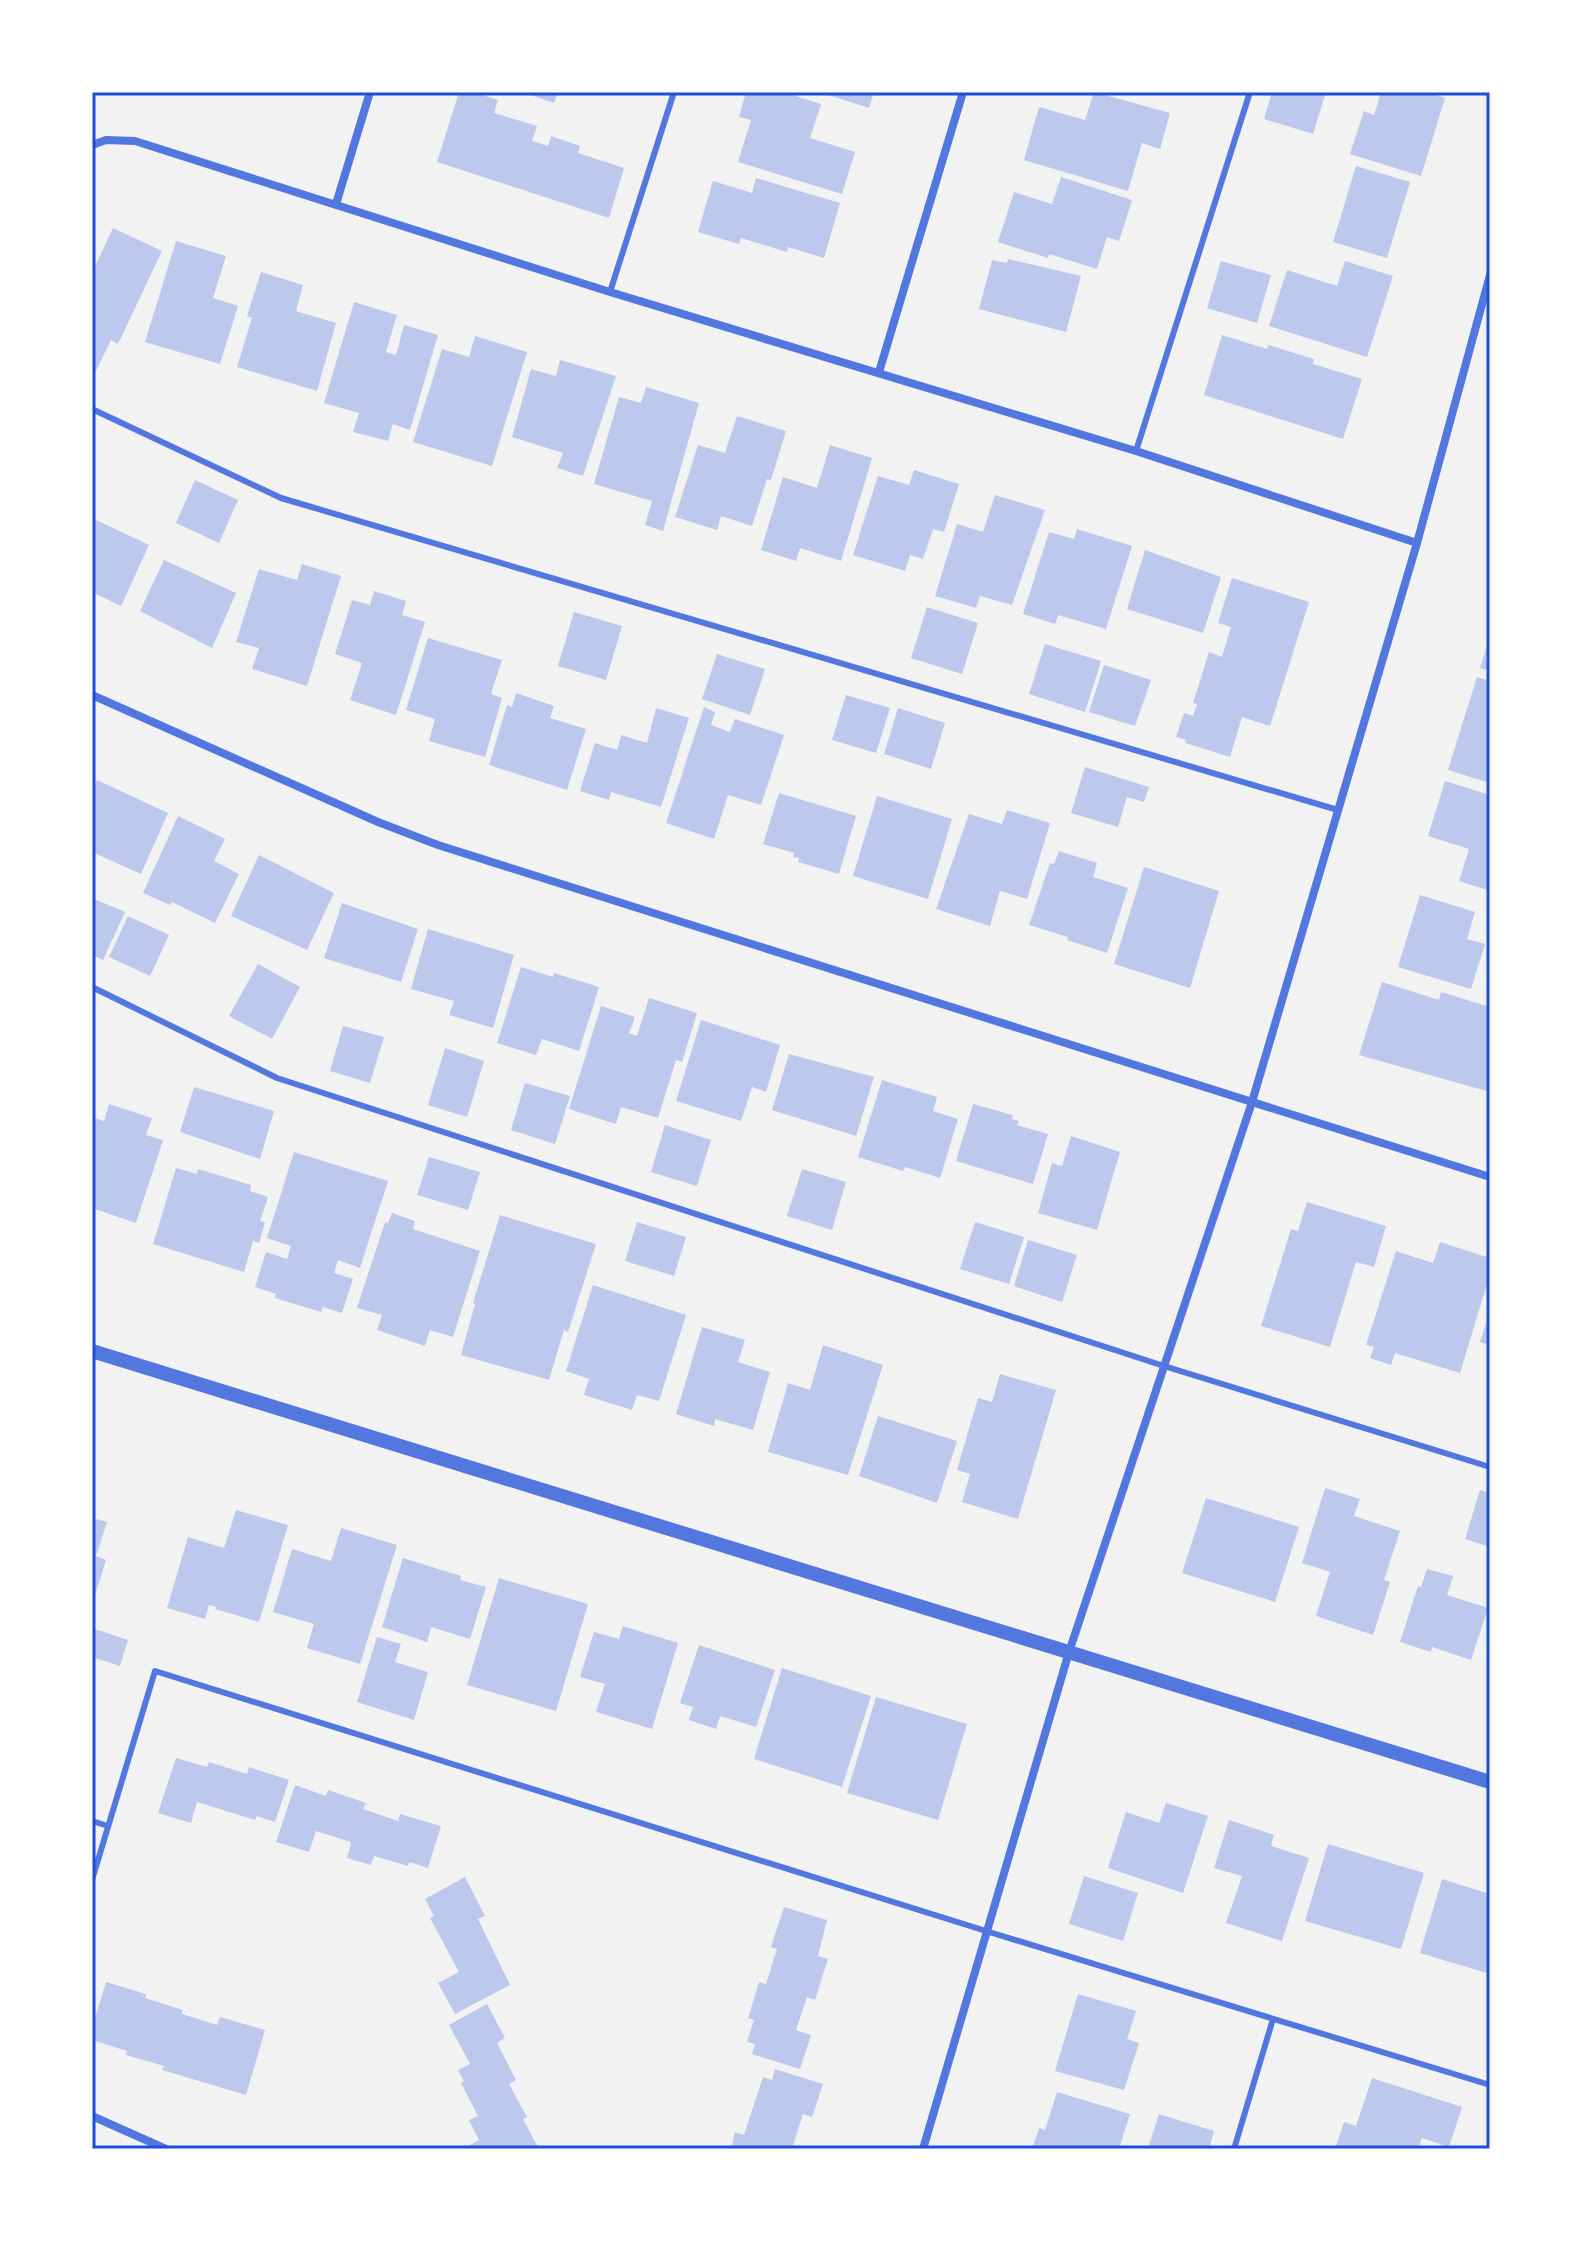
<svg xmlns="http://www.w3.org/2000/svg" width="1582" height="2241" viewBox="0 0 1582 2241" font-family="'Space Grotesk',sans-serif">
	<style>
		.building { fill: #bdc9ec }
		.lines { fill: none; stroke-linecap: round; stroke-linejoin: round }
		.service { stroke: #5277de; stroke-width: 6 }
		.minor { stroke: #5277de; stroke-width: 8 }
		.tertiary { stroke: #5277de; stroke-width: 14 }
		.neatline { fill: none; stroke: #1d4ed8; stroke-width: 3 }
	</style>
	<rect width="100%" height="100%" fill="#f2f2f2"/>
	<g class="building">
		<polygon points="459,92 473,92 498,100 494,113 537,126 532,141 548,146 551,136 580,146 578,153 624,168 609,218 437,162"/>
		<polygon points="522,92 558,92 554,103"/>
		<polygon points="746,92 783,92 821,104 810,138 855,152 842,194 738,162 751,120 739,117"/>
		<polygon points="819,92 874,92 869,108"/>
		<polygon points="1094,92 1170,113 1160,149 1142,143 1128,191 1024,160 1039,107 1085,120"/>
		<polygon points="1272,92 1326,92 1313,134 1264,119"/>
		<polygon points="1381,92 1427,92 1445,98 1421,176 1350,154 1364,111 1374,115"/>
		<polygon points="1356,166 1410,182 1387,258 1333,242"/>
		<polygon points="1061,177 1132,200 1119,241 1107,237 1097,269 1049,254 1048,258 998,242 1014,192 1052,204"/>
		<polygon points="756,178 840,203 824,258 788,247 787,252 741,238 739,244 698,232 713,181 752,193"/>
		<polygon points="113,228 162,251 118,344 111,340 92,379 92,273"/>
		<polygon points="176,241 226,256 213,298 238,306 220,364 145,342"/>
		<polygon points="1008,259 1081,276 1066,332 979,309 992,260 1007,263"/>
		<polygon points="1221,261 1271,275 1257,323 1207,308"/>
		<polygon points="1345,261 1393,276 1367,357 1269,326 1287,270 1337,286"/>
		<polygon points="261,272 303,285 296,311 336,323 317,391 237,367 252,318 247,316"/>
		<polygon points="354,302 397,315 386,352 396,355 404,325 438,335 410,430 393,424 388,441 353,432 359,413 324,403"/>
		<polygon points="1222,335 1267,349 1268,345 1314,359 1313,364 1362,379 1343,439 1204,395"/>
		<polygon points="475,336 527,352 492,466 413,442 442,349 469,357"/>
		<polygon points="560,360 616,376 583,476 557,468 563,453 512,437 531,369 556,376"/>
		<polygon points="646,387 699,403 663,531 645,525 652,501 594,484 619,397 641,403"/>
		<polygon points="737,416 786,431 771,480 767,479 752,526 721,516 717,530 675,517 698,445 725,453"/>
		<polygon points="830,445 872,458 841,561 800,548 796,561 761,550 783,477 817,488"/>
		<polygon points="914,470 959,484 944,532 933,529 923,559 910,555 905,571 853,555 878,476 909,485"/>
		<polygon points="195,480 238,500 219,543 176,523"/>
		<polygon points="995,495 1045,510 1012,605 980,596 976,608 935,596 957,524 983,532"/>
		<polygon points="92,518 149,545 121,606 92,592"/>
		<polygon points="1077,529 1132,546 1106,629 1058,615 1055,624 1023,614 1049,532 1074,539"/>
		<polygon points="1145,550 1221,577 1203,633 1127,609"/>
		<polygon points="164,560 236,593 212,648 140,611"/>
		<polygon points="302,564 341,576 307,686 252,669 259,648 236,642 259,569 297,580"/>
		<polygon points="1232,578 1309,602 1270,726 1242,717 1230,757 1185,743 1186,740 1176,737 1184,713 1193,716 1197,704 1193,703 1209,652 1222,657 1231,627 1218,623"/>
		<polygon points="374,591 406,601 402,615 425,622 396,715 350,700 362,663 335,654 352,600 370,605"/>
		<polygon points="927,607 978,623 962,674 911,658"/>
		<polygon points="574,612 622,626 606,680 558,666"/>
		<polygon points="1490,636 1490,671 1480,668"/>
		<polygon points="428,638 502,660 491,694 502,698 485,757 429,741 435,719 406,710"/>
		<polygon points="1045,644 1101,661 1085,712 1029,694"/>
		<polygon points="717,654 765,669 750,715 702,699"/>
		<polygon points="1104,665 1151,680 1135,726 1089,712"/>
		<polygon points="1477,677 1490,681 1490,783 1448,770"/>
		<polygon points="516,693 554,706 550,718 586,729 567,790 489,765 507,705 512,707"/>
		<polygon points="846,695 890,708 876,753 832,740"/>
		<polygon points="704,707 715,712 711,725 730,732 735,719 784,735 761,805 728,795 714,839 666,823"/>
		<polygon points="656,708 689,718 661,807 611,792 609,800 580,791 595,743 617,750 621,735 647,743"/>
		<polygon points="898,708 945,723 931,769 884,754"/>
		<polygon points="1085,767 1149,787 1144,802 1127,797 1118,827 1071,813"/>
		<polygon points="97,780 168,813 141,874 92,852 92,791"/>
		<polygon points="1445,781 1490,795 1490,891 1459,881 1469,849 1428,836"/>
		<polygon points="779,793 856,816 839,874 798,862 799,858 793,857 794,853 763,844"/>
		<polygon points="877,796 952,819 928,899 853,876"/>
		<polygon points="1007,810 1050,823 1027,899 1000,891 990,926 936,909 969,814 1002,824"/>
		<polygon points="178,816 225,839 214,861 239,874 215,923 172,902 170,905 143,893"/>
		<polygon points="1059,851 1097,863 1093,877 1128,888 1107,953 1067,940 1068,937 1029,925 1050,863 1054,864"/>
		<polygon points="259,855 334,893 307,950 231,916"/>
		<polygon points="1144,867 1219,891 1190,988 1114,964"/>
		<polygon points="1420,895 1475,912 1467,939 1485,944 1471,989 1398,967"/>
		<polygon points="92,898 125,912 103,960 92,955"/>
		<polygon points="342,903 418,929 401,982 324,958"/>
		<polygon points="128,916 169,935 150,976 109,957"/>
		<polygon points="428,929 514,955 493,1028 449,1015 454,1001 411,989"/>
		<polygon points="258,964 300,987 272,1039 229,1016"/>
		<polygon points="521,967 553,977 554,973 599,987 579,1051 542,1039 536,1055 497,1043"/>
		<polygon points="1382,982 1439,1000 1441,992 1490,1007 1490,1092 1359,1055"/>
		<polygon points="649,998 697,1013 682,1062 676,1060 658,1118 621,1107 616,1124 569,1109 601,1006 635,1017 629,1033 637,1036"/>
		<polygon points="701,1020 780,1045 766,1092 752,1087 741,1121 676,1101"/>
		<polygon points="343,1026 384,1037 370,1083 330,1071"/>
		<polygon points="445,1048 484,1061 467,1117 428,1105"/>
		<polygon points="789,1054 874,1077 856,1136 772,1110"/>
		<polygon points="882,1080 937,1097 933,1111 958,1119 940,1178 905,1167 903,1171 858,1157"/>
		<polygon points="525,1083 570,1096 555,1144 511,1130"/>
		<polygon points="194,1087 274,1111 260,1159 180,1132"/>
		<polygon points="109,1104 152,1118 146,1135 163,1140 136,1223 92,1208 92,1117 104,1121"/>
		<polygon points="973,1104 1013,1115 1012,1119 1019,1121 1017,1125 1048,1134 1033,1184 956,1161"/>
		<polygon points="665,1125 711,1140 697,1186 651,1172"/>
		<polygon points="1071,1136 1120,1152 1097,1230 1038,1213 1052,1163 1062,1166"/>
		<polygon points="294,1152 388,1181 360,1268 338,1260 334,1273 353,1279 342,1313 323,1307 321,1312 275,1298 276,1294 255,1287 266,1252 287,1259 291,1246 267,1238"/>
		<polygon points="429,1157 480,1172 468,1210 417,1195"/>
		<polygon points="176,1168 197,1174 198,1169 251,1185 250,1191 268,1197 260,1221 265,1222 259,1243 253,1241 244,1272 153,1244"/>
		<polygon points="802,1169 846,1182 832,1230 787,1216"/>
		<polygon points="1307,1202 1386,1226 1374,1267 1356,1262 1330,1347 1261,1326 1291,1229 1298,1231"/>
		<polygon points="392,1213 415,1221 413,1229 480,1251 453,1337 430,1330 425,1346 377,1330 382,1315 357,1308 385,1222 388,1223"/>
		<polygon points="500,1215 596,1244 568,1332 564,1330 549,1380 461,1355 475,1304 473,1303"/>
		<polygon points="637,1222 686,1237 674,1276 625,1261"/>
		<polygon points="975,1222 1024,1237 1009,1284 960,1269"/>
		<polygon points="1028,1240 1077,1255 1062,1302 1014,1286"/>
		<polygon points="1440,1242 1490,1258 1490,1274 1460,1373 1395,1353 1391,1365 1370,1358 1374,1347 1366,1345 1396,1251 1433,1263"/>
		<polygon points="593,1285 686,1315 659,1401 637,1395 632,1410 584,1395 589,1379 566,1371"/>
		<polygon points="1490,1311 1490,1345 1480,1342"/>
		<polygon points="702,1327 745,1340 738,1362 770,1372 753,1430 715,1419 714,1426 676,1414"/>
		<polygon points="823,1345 883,1365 848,1475 768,1452 788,1383 810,1390"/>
		<polygon points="1000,1374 1056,1390 1018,1519 962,1502 970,1474 957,1470 978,1398 992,1402"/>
		<polygon points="878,1416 957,1441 937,1503 859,1476"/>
		<polygon points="1325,1488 1360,1499 1354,1516 1400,1531 1384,1580 1390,1582 1373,1635 1316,1616 1330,1572 1302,1563"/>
		<polygon points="1480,1490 1490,1493 1490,1547 1465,1539"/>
		<polygon points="1206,1498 1299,1527 1275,1602 1182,1573"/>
		<polygon points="236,1510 288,1525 259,1622 215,1609 216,1607 209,1605 205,1619 167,1608 188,1537 224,1548"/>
		<polygon points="92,1518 107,1522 96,1556 106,1560 93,1602"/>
		<polygon points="341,1528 397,1545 360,1664 307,1648 314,1624 273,1612 292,1549 331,1561"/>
		<polygon points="403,1558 461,1576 460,1580 486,1587 470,1639 431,1627 427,1642 382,1627"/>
		<polygon points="1427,1569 1453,1576 1447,1595 1488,1608 1471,1660 1432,1647 1431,1652 1400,1642 1418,1586 1421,1587"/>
		<polygon points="499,1578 588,1604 556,1711 467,1685"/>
		<polygon points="623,1626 678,1643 652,1729 596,1712 605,1684 580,1677 594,1632 619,1639"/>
		<polygon points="92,1628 128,1640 120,1666 92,1657"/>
		<polygon points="377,1637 401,1644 395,1662 428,1672 414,1720 357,1702"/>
		<polygon points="699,1645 775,1670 756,1727 720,1716 716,1729 689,1720 693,1707 680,1703"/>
		<polygon points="782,1668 871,1696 842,1787 754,1759"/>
		<polygon points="876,1697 967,1724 938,1820 847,1793"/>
		<polygon points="176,1758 207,1767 209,1762 247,1774 249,1767 289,1780 275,1822 257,1816 255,1820 197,1802 191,1823 158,1813"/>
		<polygon points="295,1785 326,1796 328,1790 366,1803 363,1809 398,1821 400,1814 441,1826 428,1868 409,1862 408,1866 374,1856 371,1865 347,1858 351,1842 316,1831 309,1852 276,1842"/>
		<polygon points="1166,1803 1208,1816 1183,1893 1108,1868 1126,1812 1159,1823"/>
		<polygon points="1229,1820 1274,1835 1271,1846 1309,1858 1282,1941 1226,1923 1242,1876 1214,1868"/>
		<polygon points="1328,1844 1424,1873 1401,1949 1305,1921"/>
		<polygon points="1084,1876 1138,1893 1123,1941 1069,1924"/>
		<polygon points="465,1877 485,1916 478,1919 510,1985 455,2014 438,1983 459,1972 430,1918 434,1916 425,1899"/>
		<polygon points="1442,1879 1490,1894 1490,1974 1420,1953"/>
		<polygon points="784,1907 827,1920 818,1956 828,1959 815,2000 807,1997 796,2030 811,2035 800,2069 752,2054 755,2044 747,2042 754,2020 748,2018 759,1982 766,1984 777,1949 771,1947"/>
		<polygon points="106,1982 146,1994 145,1998 183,2010 182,2014 217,2025 220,2017 265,2030 246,2095 162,2070 164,2066 126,2055 127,2051 92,2040 92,2028"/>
		<polygon points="1078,1994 1136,2011 1127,2039 1139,2043 1124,2090 1055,2071"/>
		<polygon points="487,2004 505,2038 497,2043 516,2080 509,2084 527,2117 523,2119 539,2149 472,2149 470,2145 479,2140 469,2120 478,2116 461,2083 464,2081 458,2070 470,2064 449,2025"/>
		<polygon points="775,2069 823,2084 812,2117 803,2114 792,2149 783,2146 782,2149 731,2149 735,2132 744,2135 763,2077 772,2080"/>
		<polygon points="1372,2078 1462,2107 1449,2147 1422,2138 1418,2149 1335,2149 1344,2122 1356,2126"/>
		<polygon points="1057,2092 1130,2114 1119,2149 1032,2149 1039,2128 1045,2130"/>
		<polygon points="1159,2114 1214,2131 1209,2149 1148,2149"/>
	</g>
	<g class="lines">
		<g class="service">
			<polyline points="610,292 674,92"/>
			<polyline points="92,409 281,498 1338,810"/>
			<polyline points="1136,451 1250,92"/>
			<polyline points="92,987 277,1078 1164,1366 1490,1467"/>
			<polyline points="92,1821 108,1826"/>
			<polyline points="92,1880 155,1671 986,1931 1490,2085"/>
			<polyline points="1234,2149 1273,2019"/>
		</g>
		<g class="minor">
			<polyline points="92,145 106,140 135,141 610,292 1136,451 1417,543"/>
			<polyline points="336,204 370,92"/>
			<polyline points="879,372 963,92"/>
			<polyline points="92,695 378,822 438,845 1490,1177"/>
			<polyline points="92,2116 166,2149"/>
			<polyline points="923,2149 1069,1652 1252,1102 1417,543 1490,275"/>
		</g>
		<polyline class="tertiary" points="92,1351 1490,1782"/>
	</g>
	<rect width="1582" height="2241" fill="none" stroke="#ffffff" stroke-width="188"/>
	<rect x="94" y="94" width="1394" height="2053" class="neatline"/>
</svg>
